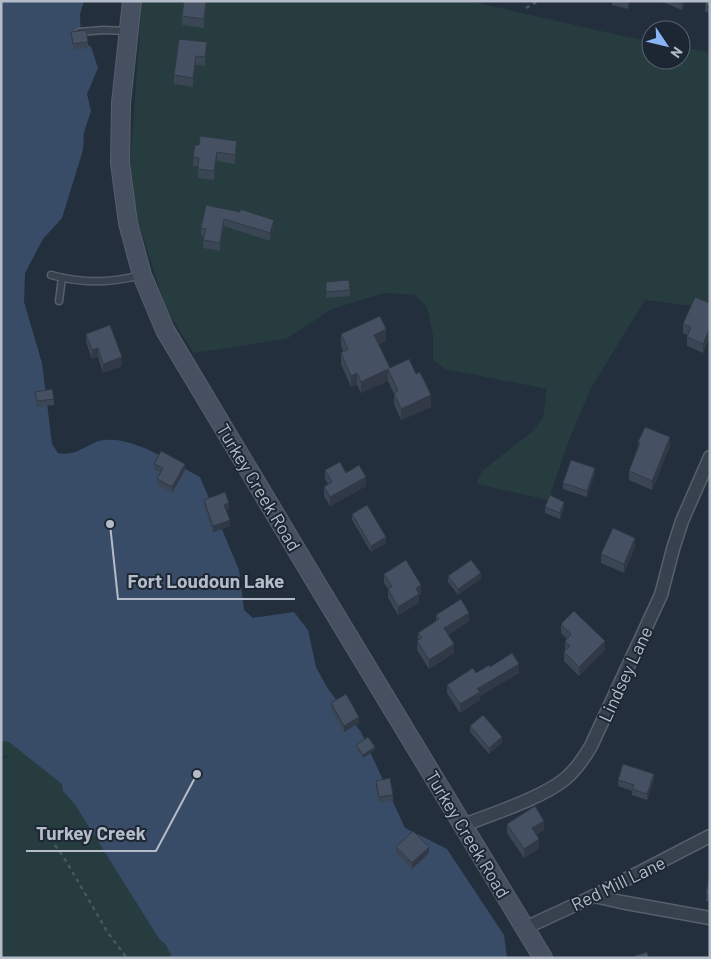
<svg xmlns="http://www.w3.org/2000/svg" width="711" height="959" viewBox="0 0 711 959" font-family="Barlow,sans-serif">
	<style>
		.green { fill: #263c3f }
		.water { fill: #394c67 }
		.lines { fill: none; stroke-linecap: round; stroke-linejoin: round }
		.lane-casing { stroke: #565f6c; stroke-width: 9 }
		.street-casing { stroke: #565f6c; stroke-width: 15 }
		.secondary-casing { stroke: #565f6c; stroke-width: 20 }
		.path { stroke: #44595c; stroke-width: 2.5; stroke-dasharray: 4 4; stroke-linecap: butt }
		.lane { stroke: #38414e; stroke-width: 6 }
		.street { stroke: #38414e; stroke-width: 12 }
		.secondary { stroke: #465061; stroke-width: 18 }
		.wall { fill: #3b4654 }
		.shaded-wall { fill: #303945 }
		.building { fill: #455162; stroke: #303945 }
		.labels { text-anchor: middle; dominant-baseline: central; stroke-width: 4; stroke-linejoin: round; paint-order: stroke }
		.street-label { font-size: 18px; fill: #b4bcc9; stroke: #1d2633 }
		.leader { fill: none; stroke: #b4bcc9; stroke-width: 2 }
		.callout-dot { fill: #b4bcc9; stroke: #1d2633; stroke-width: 2 }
		.callout-label { font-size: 19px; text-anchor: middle; font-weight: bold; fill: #b4bcc9; stroke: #1d2633; stroke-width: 4; stroke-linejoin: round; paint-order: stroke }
	</style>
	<rect width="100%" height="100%" fill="#242f3e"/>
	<g class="green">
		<polygon points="142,1 470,1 623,36 651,41 651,60 681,60 681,47 710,52 710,308 645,300 591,388 571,435 548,500 476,484 482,471 534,430 543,417 547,389 445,369 433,360 433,335 427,307 415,295 384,293 332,309 286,339 194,353 166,309 135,211 130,166"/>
		<polygon points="1,741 9,742 25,754 69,782 86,821 159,939 166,945 172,958 1,958 1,759 9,757 6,756 1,757"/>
	</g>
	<path class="water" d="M1,1H84L80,14L81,40L91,47L98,68L87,94L91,111L84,132L83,150L62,218L43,239L25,273L24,302L42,363L52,444L58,453C79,457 88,441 106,440C134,437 175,464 200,477L239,570L244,610L253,618L294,612L308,630L316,667L328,689L361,732L405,828L447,849L504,935L507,958H172L166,945L159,939L76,806L63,791L62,784L9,742L1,741Z"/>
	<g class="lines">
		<g class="lane-casing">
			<g id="lane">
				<polyline points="79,32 103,30 129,31"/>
				<path d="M51,275C80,283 112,283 141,275"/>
				<polyline points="59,301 62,278"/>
			</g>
		</g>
		<g class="street-casing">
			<g id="street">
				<path d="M464,825C492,814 542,798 565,779C576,770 584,758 591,746L661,595L673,549L682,521L710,457"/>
				<polyline points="594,896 621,902 710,918"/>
				<polyline points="525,928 594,896 710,836"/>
			</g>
		</g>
		<g class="secondary-casing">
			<path id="secondary" d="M132,1L121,103L120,163L128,223L142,275L165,330C290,540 416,749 543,958"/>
		</g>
		<g class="path">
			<polyline points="526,8 538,1"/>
			<polyline points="55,845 66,861 108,933 127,958"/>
		</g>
		<use href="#lane" class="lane"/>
		<use href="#street" class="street"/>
		<use href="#secondary" class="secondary"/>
	</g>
	<g class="wall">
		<polygon points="184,1 207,1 204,28 182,25 182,16"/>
		<polygon points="612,1 630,1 628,9 612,5"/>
		<polygon points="660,1 685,1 682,10"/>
		<polygon points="710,1 710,13 705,12 705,6"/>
		<polygon points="71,32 88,42 88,48 73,50"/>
		<polygon points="179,39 207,51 205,66 196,65 193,87 174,84 174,75"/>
		<polygon points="195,145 237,150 235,164 217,161 214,180 198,178 198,166 193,166 193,157"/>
		<polygon points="206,205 274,227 270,241 224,226 220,251 203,248 204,236 201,235 201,228"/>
		<polygon points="326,282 350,290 350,296 326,298"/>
		<polygon points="710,303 710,337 703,353 687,346 687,337 688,335 683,333 683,324"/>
		<polygon points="86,334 122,366 103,373 98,357 92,359 86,342"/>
		<polygon points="341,334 386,341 379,344 390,368 431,407 401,420 394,404 394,394 388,381 361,393 357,385 351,387 341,364 341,353 343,351 341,346"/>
		<polygon points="35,392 54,399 54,405 37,407"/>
		<polygon points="638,442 670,446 652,490 629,480 629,471 638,446"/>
		<polygon points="154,464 185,470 172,493 157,485 157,479 160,473 154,469"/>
		<polygon points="325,470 346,473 366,486 330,506 324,496 324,487 328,484 325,479"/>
		<polygon points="595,474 587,497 563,489 563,483"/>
		<polygon points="204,500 229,509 226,510 230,526 213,532 204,506"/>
		<polygon points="545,507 564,508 560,519 545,513"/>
		<polygon points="352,514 386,543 371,552 352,520"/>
		<polygon points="635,547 624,573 601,563 601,554"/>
		<polygon points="384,574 421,594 419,595 419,603 398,615 388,598 388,589 384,583"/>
		<polygon points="448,576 481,579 458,595 448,582"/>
		<polygon points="436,615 469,621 448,635 454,653 429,669 417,650 418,633 436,621"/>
		<polygon points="561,624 605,650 579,676 564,661 564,652 565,651 565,641 567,639 561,633"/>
		<polygon points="490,667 519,673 480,696 480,700 460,713 447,693 447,685 476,673"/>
		<polygon points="331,703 359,723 344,732 331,709"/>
		<polygon points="470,726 502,743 489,754 470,732"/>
		<polygon points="356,745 375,750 363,758 356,748"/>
		<polygon points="618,780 654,780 647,800 632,795 632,791 618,786"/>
		<polygon points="376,781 393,795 393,801 379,803 376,787"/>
		<polygon points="507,824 544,830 536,835 539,848 524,858 507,833"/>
		<polygon points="396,847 429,853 412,869 396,853"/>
		<polygon points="710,869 710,901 706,901"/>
	</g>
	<g class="shaded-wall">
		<polygon points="206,1 207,1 204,28 204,19"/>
		<polygon points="628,1 630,1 628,9"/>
		<polygon points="683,1 685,1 682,10 682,4"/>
		<polygon points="207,42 207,51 205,66 205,57"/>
		<polygon points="196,56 196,65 193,87 193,78"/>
		<polygon points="237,141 237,150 235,164 235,155"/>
		<polygon points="217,152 217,161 214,180 214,171"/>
		<polygon points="224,219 224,226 220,251 220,243"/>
		<polygon points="274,220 274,227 270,241 270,233"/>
		<polygon points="710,328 710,337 703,353 703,344"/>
		<polygon points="386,329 386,341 374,347 374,335"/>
		<polygon points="98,348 98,357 92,359 92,350"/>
		<polygon points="122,357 122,366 103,373 103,364"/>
		<polygon points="388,369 388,381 361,393 361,382"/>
		<polygon points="357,373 357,385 351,387 351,376"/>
		<polygon points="431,395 431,407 401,420 401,409"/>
		<polygon points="670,437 670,446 652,490 652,481"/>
		<polygon points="185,464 185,470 172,493 172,487"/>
		<polygon points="595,468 595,474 587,497 587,491"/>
		<polygon points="366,477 366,486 330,506 330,497"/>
		<polygon points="564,502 564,508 560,519 560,513"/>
		<polygon points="229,503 229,509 224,511 224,505"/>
		<polygon points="230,520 230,526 213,532 213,526"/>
		<polygon points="386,537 386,543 371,552 371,546"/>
		<polygon points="635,538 635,547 624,573 624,564"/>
		<polygon points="481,573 481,579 458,595 458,589"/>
		<polygon points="421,585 421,594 419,595 419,603 398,615 398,607 416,588"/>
		<polygon points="469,613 469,621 444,637 444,628"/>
		<polygon points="605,641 605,650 579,676 579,667"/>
		<polygon points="454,644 454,653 429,669 429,660"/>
		<polygon points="519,664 519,673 480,696 480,700 460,713 460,704 477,689"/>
		<polygon points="359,717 359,723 344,732 344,726"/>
		<polygon points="502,737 502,743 489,754 489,748"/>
		<polygon points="375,747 375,750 363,758 363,755"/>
		<polygon points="654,774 654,780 647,800 647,794"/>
		<polygon points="544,821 544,830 532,837 532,828"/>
		<polygon points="539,839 539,848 524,858 524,849"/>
		<polygon points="429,847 429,853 412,869 412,863"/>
	</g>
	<g class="building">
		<polygon points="184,1 206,1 204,19 182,16"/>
		<polygon points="674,1 683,1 682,4"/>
		<polygon points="706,1 710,1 710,7 705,6"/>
		<polygon points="86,30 88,42 73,44 71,32"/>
		<polygon points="179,39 207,42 205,57 196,56 193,78 174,75"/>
		<polygon points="200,136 237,141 235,155 217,152 214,171 198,169 199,158 193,157 195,145 199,145"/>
		<polygon points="206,205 240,212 240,209 274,220 270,233 224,219 220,243 203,240 206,229 201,228"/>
		<polygon points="349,280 350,290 326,292 326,282"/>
		<polygon points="695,297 710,303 710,328 703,344 687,337 691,327 683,324"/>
		<polygon points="380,316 386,329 374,335 390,368 409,359 416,374 420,372 431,395 401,409 394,393 398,391 388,369 361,382 357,373 351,376 341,353 348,349 341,334"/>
		<polygon points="110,325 122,357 103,364 98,348 92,350 86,334"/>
		<polygon points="52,389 54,399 37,401 35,392"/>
		<polygon points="645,427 670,437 652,481 629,471 640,443 638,442"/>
		<polygon points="161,451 185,464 172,487 157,479 163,468 154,464"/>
		<polygon points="571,460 595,468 587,491 563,483"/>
		<polygon points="340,462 346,473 359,465 366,477 330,497 324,487 332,482 325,470"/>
		<polygon points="225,492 229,503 224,505 230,520 213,526 204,500"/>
		<polygon points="550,495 564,502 560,513 545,507"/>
		<polygon points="367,505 386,537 371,546 352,514"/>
		<polygon points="613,528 635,538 624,564 601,554"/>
		<polygon points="406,560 421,585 416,588 419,594 398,607 388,589 392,586 384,574"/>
		<polygon points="471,560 481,573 458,589 448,576"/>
		<polygon points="461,599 469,613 444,628 454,644 429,660 417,641 422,638 418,633 439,619 436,615"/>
		<polygon points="574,611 605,641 579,667 564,652 570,646 565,641 571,634 561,624"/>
		<polygon points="512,653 519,664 477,689 480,692 460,704 447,685 473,668 476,673 489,665 490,667"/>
		<polygon points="346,694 359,717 344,726 331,703"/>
		<polygon points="483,715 502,737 489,748 470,726"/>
		<polygon points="368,737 375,747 363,755 356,745"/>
		<polygon points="623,764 654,774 647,794 632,789 634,785 618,780"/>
		<polygon points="390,778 393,795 379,797 376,781"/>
		<polygon points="535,806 544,821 532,828 539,839 524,849 507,824"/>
		<polygon points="413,831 429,847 412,863 396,847"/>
		<polygon points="710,869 710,895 706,895"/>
		<polygon points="647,952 649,958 629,958"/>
	</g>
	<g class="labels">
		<g class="street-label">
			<text transform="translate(259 487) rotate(59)">Turkey Creek Road</text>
			<text transform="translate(625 674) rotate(-65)">Lindsey Lane</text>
			<text transform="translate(468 834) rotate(59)">Turkey Creek Road</text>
			<text transform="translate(618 883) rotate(-26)">Red Mill Lane</text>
		</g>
	</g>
	<path class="leader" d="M110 524L118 599H295M197 774L156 851H26"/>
	<g class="callout-dot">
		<circle cx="110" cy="524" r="5"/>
		<circle cx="197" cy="774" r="5"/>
	</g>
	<g class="callout-label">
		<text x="206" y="588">Fort Loudoun Lake</text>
		<text x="91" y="840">Turkey Creek</text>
	</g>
	<rect width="711" height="959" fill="none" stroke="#b4bcc9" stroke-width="5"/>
	<g transform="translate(666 45) rotate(125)"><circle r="24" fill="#1d2633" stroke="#59626f"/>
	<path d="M0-4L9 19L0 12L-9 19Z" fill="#8ab4f8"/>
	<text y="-8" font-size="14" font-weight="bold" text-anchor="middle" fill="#b4bcc9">N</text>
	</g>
</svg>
